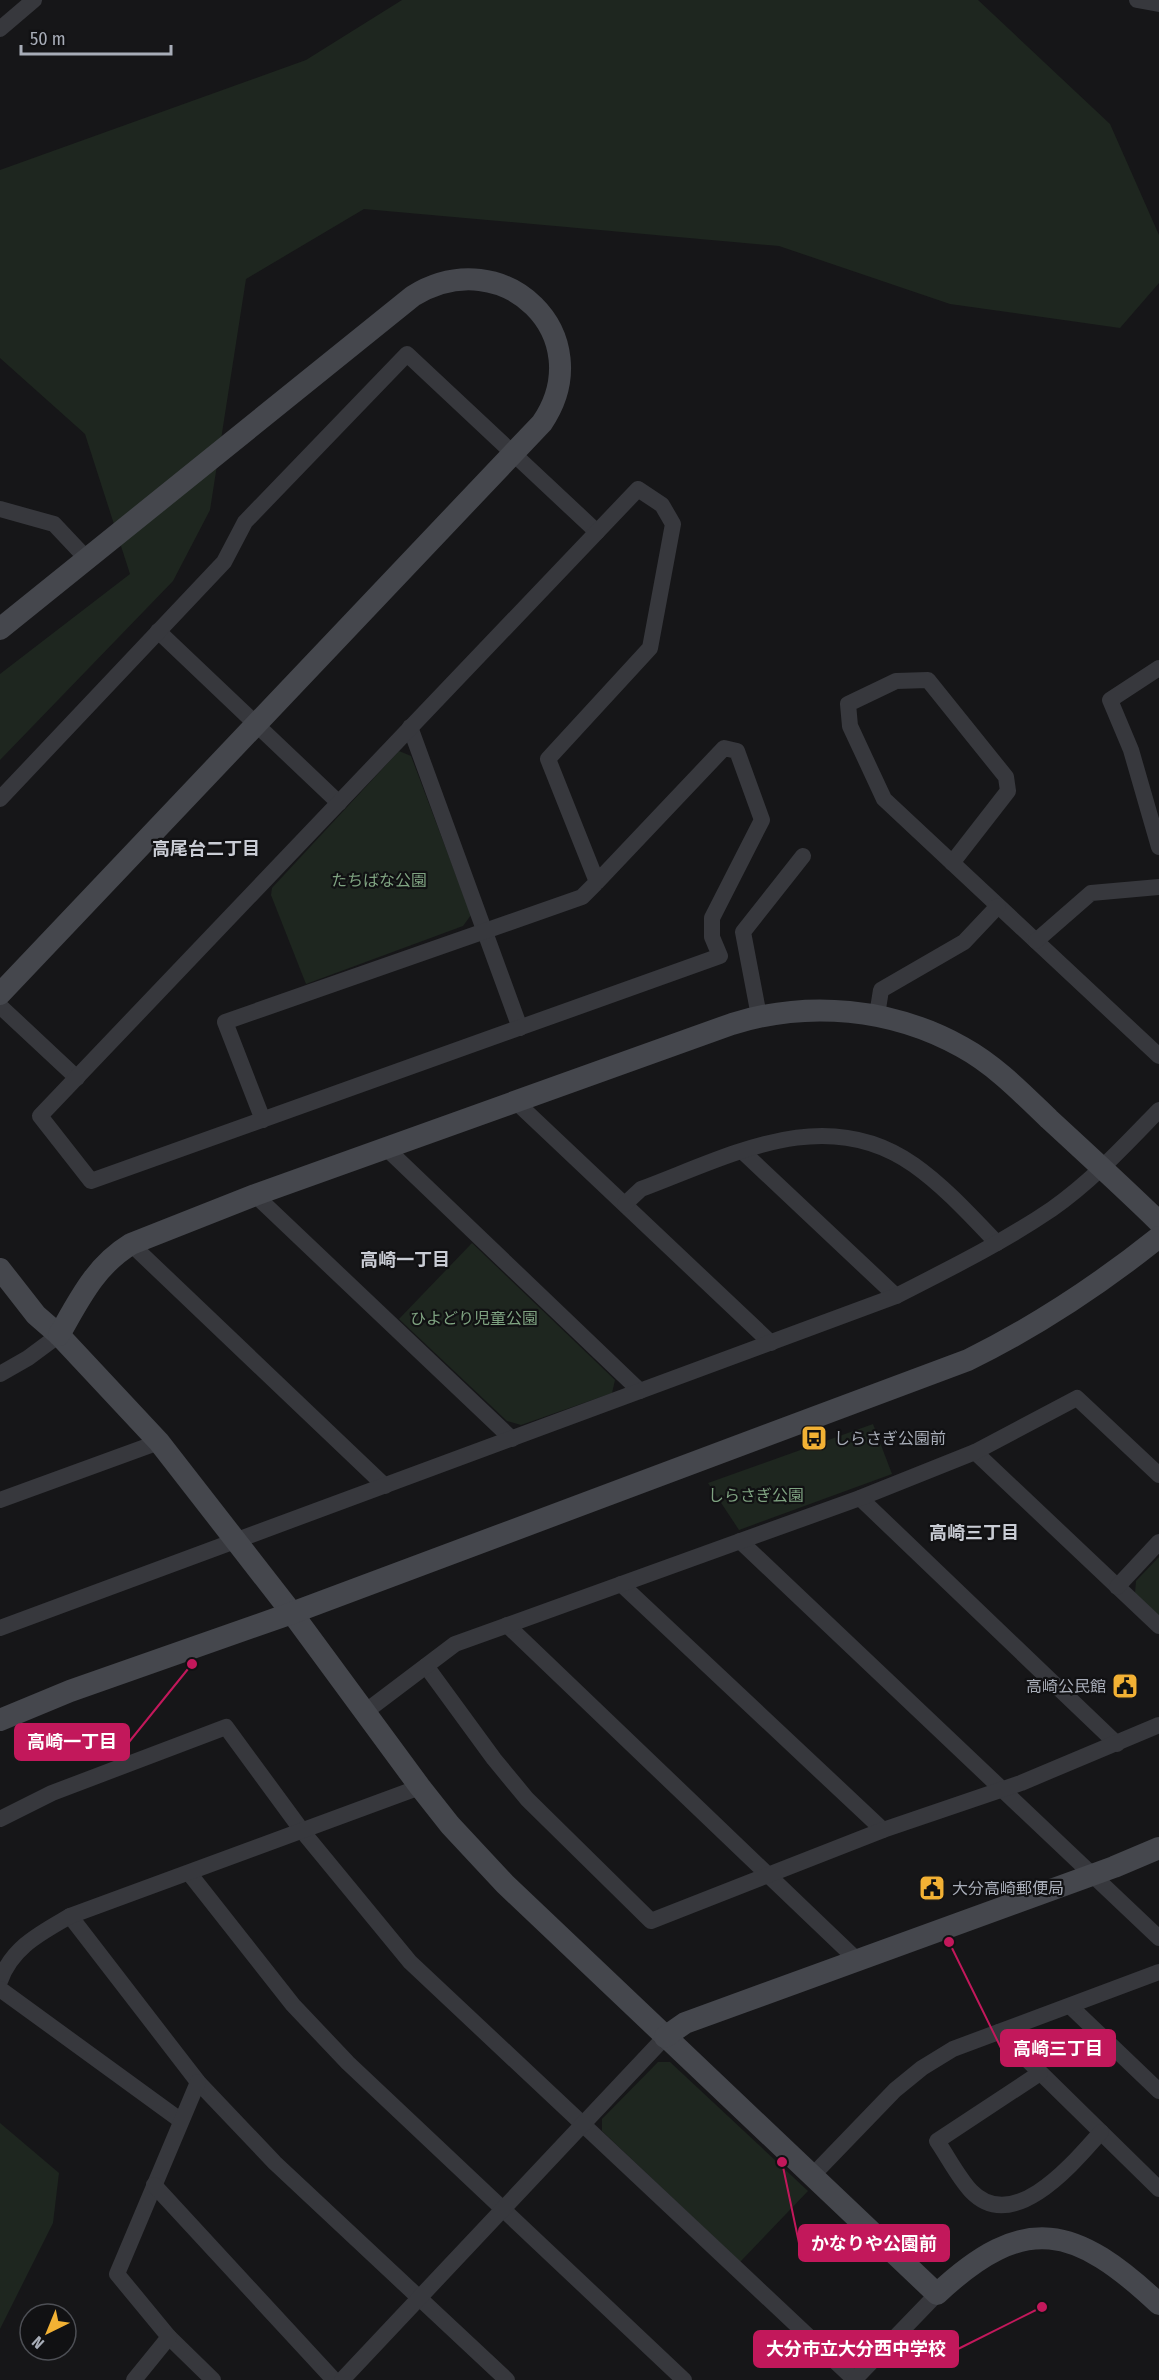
<svg xmlns="http://www.w3.org/2000/svg" width="1159" height="2380" viewBox="0 0 1159 2380" font-family="'Fira Sans Condensed','Noto Sans JP',sans-serif">
	<style>
		.green { fill: #1e261f }
		.lines { fill: none; stroke-linecap: round; stroke-linejoin: round }
		.street { stroke: #37383d; stroke-width: 16 }
		.secondary { stroke: #45474d; stroke-width: 22 }
		.labels { text-anchor: middle; dominant-baseline: central; stroke-width: 4.5; stroke-linejoin: round; paint-order: stroke }
		.park-label { font-size: 16px; fill: #7fa381; stroke: #111113 }
		.poi-label { font-size: 16px; fill: #a8adb8; stroke: #111113; text-anchor: start }
		.neighbourhood-label { font-size: 18px; font-weight: bold; fill: #c9ccd4; stroke: #111113 }
		.leader { fill: none; stroke: #c2185b; stroke-width: 2 }
		.callout-dot { fill: #c2185b; stroke: #111113; stroke-width: 2 }
		.callout { fill: #c2185b; stroke: #c2185b; stroke-width: 2 }
		.callout-label { font-size: 18px; text-anchor: middle; font-weight: bold; fill: #fff }
	</style>
	<rect width="100%" height="100%" fill="#161618"/>
	<g class="green">
		<polygon points="402,0 978,0 1110,124 1159,235 1159,283 1120,328 950,304 779,246 364,209 246,279 210,510 173,581 0,760 0,674 130,574 85,434 0,358 0,170 306,60"/>
		<polygon points="399,751 411,756 471,915 463,926 306,984 271,895 272,888"/>
		<polygon points="472,1243 615,1380 612,1393 521,1425 507,1421 399,1319"/>
		<polygon points="873,1424 892,1474 739,1530 708,1483"/>
		<polygon points="1159,1557 1159,1616 1135,1593 1136,1581"/>
		<polygon points="658,2062 670,2062 808,2191 740,2262 602,2131 602,2119"/>
		<polygon points="0,2123 59,2173 53,2223 0,2329"/>
	</g>
	<g class="lines">
		<g class="street">
			<polyline points="1137,0 1159,4"/>
			<polyline points="0,29 34,0"/>
			<polyline points="0,509 54,524 87,559"/>
			<polyline points="158,631 339,803"/>
			<polyline points="1159,668 1110,700 1131,750 1159,847"/>
			<polyline points="410,727 520,1028"/>
			<polyline points="0,799 224,562 245,522 407,354 597,532"/>
			<polyline points="952,863 1008,791 1006,777 928,680 896,681 848,704 850,726 884,799 1159,1056"/>
			<polyline points="1036,941 1091,893 1159,887"/>
			<polyline points="0,1006 77,1078"/>
			<polyline points="877,1015 881,990 964,942 998,906"/>
			<polyline points="759,1016 743,932 803,856"/>
			<polyline points="515,1101 771,1343"/>
			<polyline points="263,1120 225,1022 582,897 597,882 724,748 737,751 762,820 712,918 712,937 720,956 91,1181 40,1116 638,489 662,505 673,524 650,648 548,759 597,882"/>
			<polyline points="387,1149 640,1391"/>
			<polyline points="743,1152 896,1296"/>
			<polyline points="255,1195 512,1439"/>
			<path d="M625,1204L641,1189C730,1156 825,1102 914,1165C945,1187 971,1216 997,1243"/>
			<polyline points="131,1244 385,1486"/>
			<polyline points="0,1374 28,1358 59,1335"/>
			<polyline points="975,1452 1159,1626"/>
			<polyline points="860,1498 1117,1744"/>
			<polyline points="0,1500 159,1442"/>
			<polyline points="740,1541 1159,1938"/>
			<polyline points="621,1584 883,1830"/>
			<polyline points="1117,1587 1159,1542"/>
			<polyline points="507,1625 857,1960"/>
			<path d="M0,1628L896,1296C949,1269 1002,1243 1052,1209C1092,1181 1125,1145 1159,1110"/>
			<polyline points="426,1666 494,1759 527,1799 651,1921 883,1830 1021,1783 1159,1725"/>
			<polyline points="365,1712 455,1644 860,1498 975,1452 1077,1398 1159,1475"/>
			<polyline points="0,1819 52,1793 226,1727 303,1832 410,1962 855,2380"/>
			<polyline points="189,1873 293,2005 348,2063 684,2380"/>
			<polyline points="70,1916 198,2082 275,2163 507,2380"/>
			<path d="M0,1981C12,1947 41,1933 70,1916L420,1787"/>
			<polyline points="0,1989 180,2120"/>
			<polyline points="1070,2006 1159,2091"/>
			<polyline points="999,2032 1159,2189"/>
			<path d="M1040,2073L937,2141C948,2157 958,2177 971,2191C1014,2236 1075,2161 1101,2132"/>
			<polyline points="198,2082 117,2274 169,2337 213,2380"/>
			<polyline points="812,2176 895,2090 922,2068 953,2049 1159,1972"/>
			<polyline points="154,2185 334,2380"/>
			<polyline points="134,2380 169,2337"/>
			<polyline points="342,2380 665,2037"/>
			<polyline points="854,2380 937,2294"/>
		</g>
		<g class="secondary">
			<path d="M0,629L413,296C504,240 601,336 542,423L0,994"/>
			<path d="M0,1269L36,1315L59,1335L159,1442L292,1613L420,1787L450,1825L505,1884L937,2294C1025,2211 1076,2226 1159,2304"/>
			<path d="M59,1335C79,1300 95,1266 131,1244L255,1195L732,1024C808,1000 892,1008 962,1047C995,1065 1022,1093 1049,1119C1086,1153 1123,1187 1159,1222"/>
			<path d="M0,1720L70,1691L292,1613L968,1360C1037,1326 1099,1285 1159,1237"/>
			<polyline points="665,2037 685,2023 1114,1867 1159,1848"/>
		</g>
	</g>
	<defs>
		<g id="bus-square" transform="scale(1.35)"><rect x="-9" y="-9" width="18" height="18" rx="4" fill="#f2b134" stroke="#111113"/><path d="M-5-6H5V4H4V6H2V4H-2V6H-4V4H-5ZM-3.5-4V0h7V-4ZM-3.5 1.2v1.5H-2V1.2ZM2 1.2v1.5H3.5V1.2Z" fill="#111"/></g>
		<g id="civic-square" transform="scale(1.35)"><rect x="-9" y="-9" width="18" height="18" rx="4" fill="#f2b134" stroke="#111113"/><path d="M-.6-6.5H3V-4.5H.6V-3L4-1V1h2V6H-6V1h2V-1L-.6-3ZM-1.2 2.5V6h2.4V2.5Z" fill="#111"/></g>
	</defs>
	<g fill-rule="evenodd">
		<use href="#bus-square" x="814" y="1438"/>
		<use href="#civic-square" x="1125" y="1686"/>
		<use href="#civic-square" x="932" y="1888"/>
	</g>
	<g class="labels">
		<g class="park-label">
			<text x="379" y="880">たちばな公園</text>
			<text x="474" y="1318">ひよどり児童公園</text>
			<text x="756" y="1495">しらさぎ公園</text>
		</g>
		<g class="poi-label">
			<text x="834" y="1438">しらさぎ公園前</text>
			<text x="1106" y="1686" text-anchor="end">高崎公民館</text>
			<text x="952" y="1888">大分高崎郵便局</text>
		</g>
		<g class="neighbourhood-label">
			<text x="206" y="849">高尾台二丁目</text>
			<text x="405" y="1260">高崎一丁目</text>
			<text x="974" y="1533">高崎三丁目</text>
		</g>
	</g>
	<path class="leader" d="M192 1664L129 1742M949 1942L1001 2048M782 2162L799 2243M1042 2307L958 2349"/>
	<g class="callout-dot">
		<circle cx="192" cy="1664" r="6"/>
		<circle cx="949" cy="1942" r="6"/>
		<circle cx="782" cy="2162" r="6"/>
		<circle cx="1042" cy="2307" r="6"/>
	</g>
	<g class="callout">
		<rect x="15" y="1724" width="114" height="36" rx="6"/>
		<rect x="1001" y="2030" width="114" height="36" rx="6"/>
		<rect x="799" y="2225" width="150" height="36" rx="6"/>
		<rect x="754" y="2331" width="204" height="36" rx="6"/>
	</g>
	<g class="callout-label">
		<text x="72" y="1748">高崎一丁目</text>
		<text x="1058" y="2055">高崎三丁目</text>
		<text x="874" y="2250">かなりや公園前</text>
		<text x="856" y="2355">大分市立大分西中学校</text>
	</g>
	<g transform="translate(48 2332) rotate(223)"><circle r="28" fill="#111113" stroke="#4d4f55" stroke-width="1.5"/>
	<path d="M0-4.5L10 22L0 15L-10 22Z" fill="#f2b134"/>
	<text y="-9" font-size="16" font-weight="bold" text-anchor="middle" fill="#a8adb8">N</text>
	</g>
	<path d="M21 45v9h150v-9" fill="none" stroke="#a8adb8" stroke-width="3"/>
	<text x="30" y="45" font-size="18" fill="#a8adb8" stroke="#111113" stroke-width="4.5" paint-order="stroke">50 m</text>
</svg>
